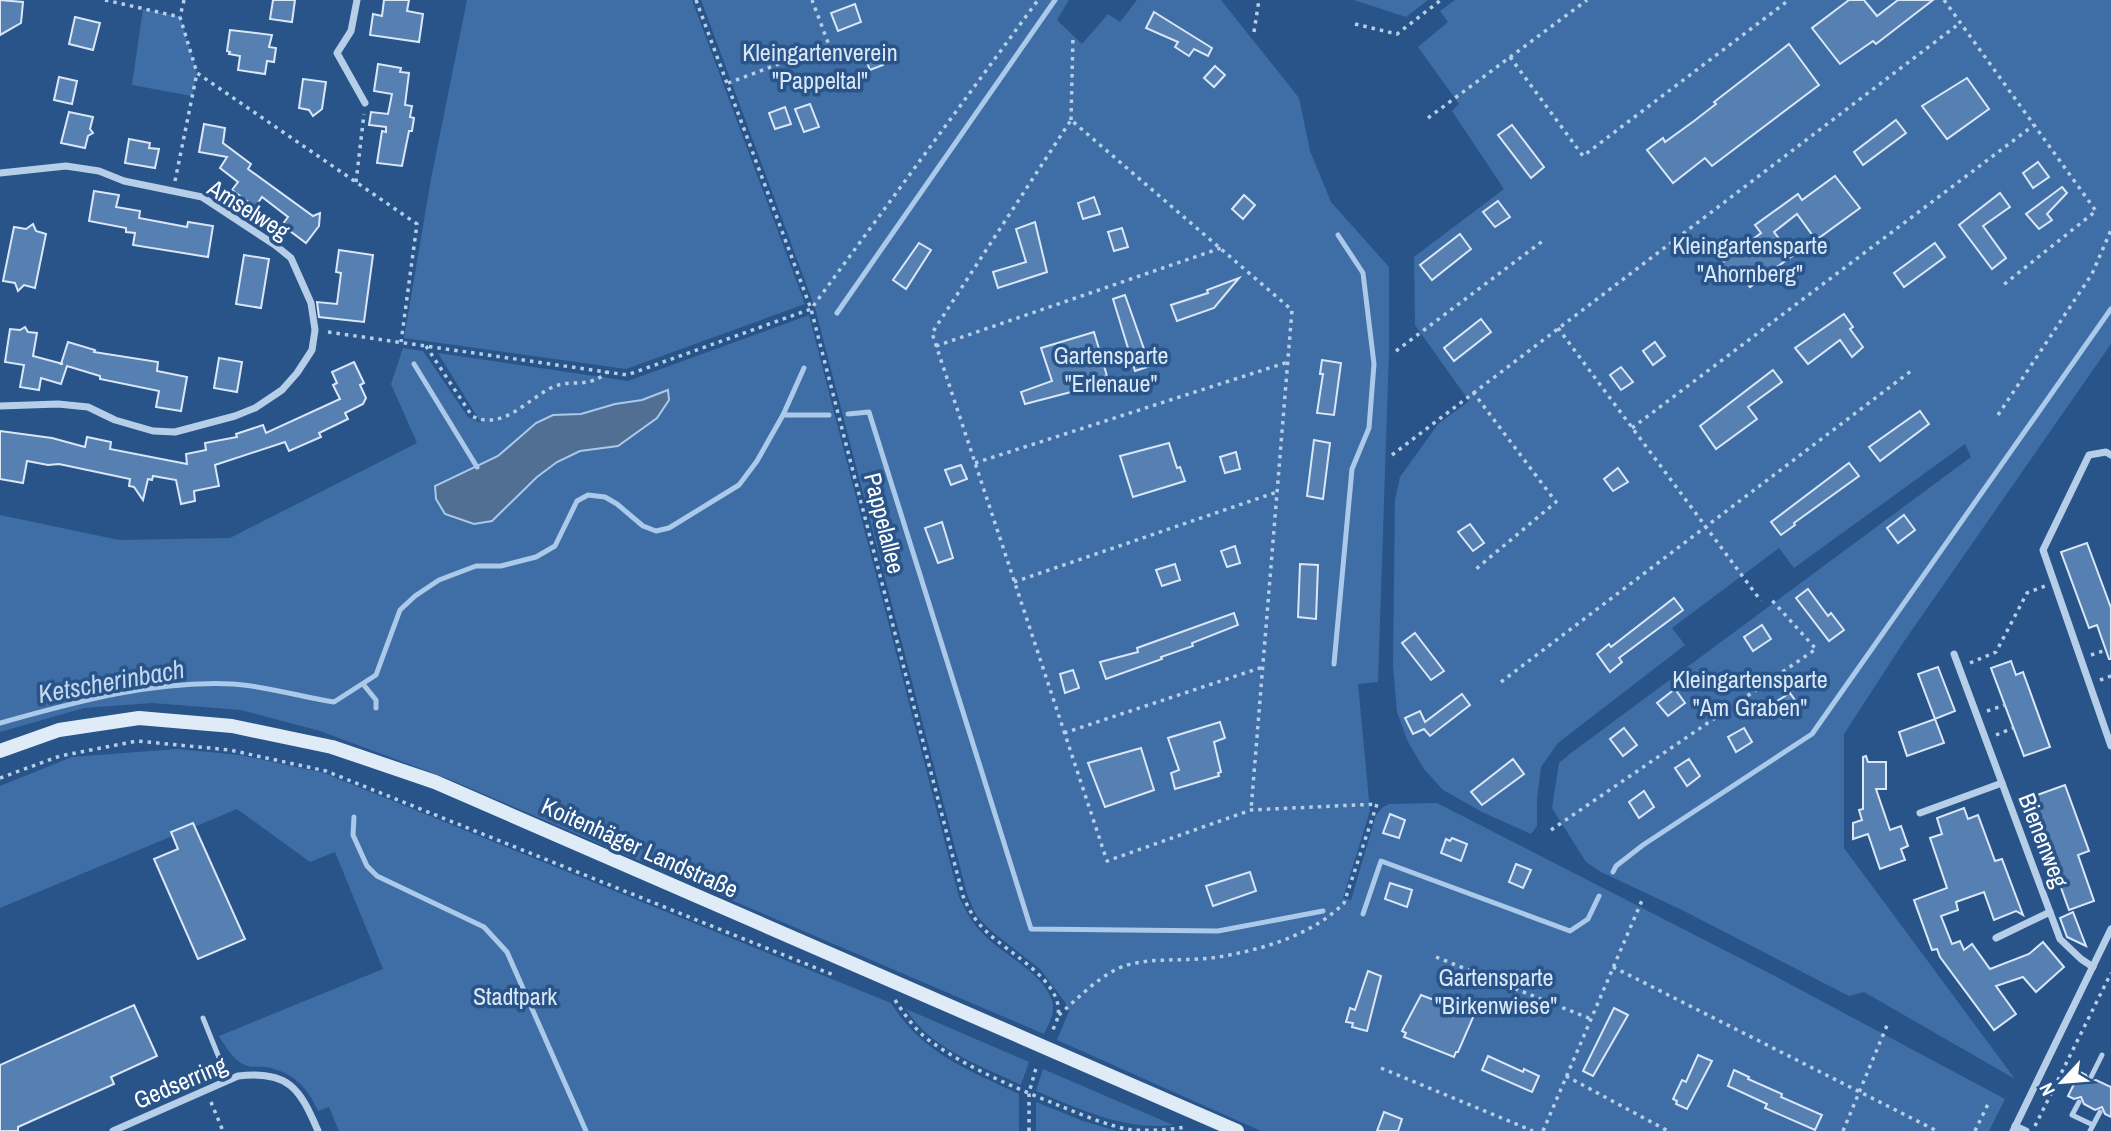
<svg xmlns="http://www.w3.org/2000/svg" width="2111" height="1131" viewBox="0 0 2111 1131" font-family="'Archivo Narrow',sans-serif">
	<style>
		.green { fill: #3e6ea5; fill-rule: evenodd }
		.water { fill: #516e93; stroke: #abc9e9; stroke-width: 2 }
		.lines { fill: none; stroke-linecap: round; stroke-linejoin: round }
		.stream { stroke: #abc9e9; stroke-width: 5 }
		.building { fill: #5680b2; stroke: #dae7f7; stroke-width: 2 }
		.path { stroke: #b6cee8; stroke-width: 3.5; stroke-dasharray: 3.5 5; stroke-linecap: butt }
		.service { stroke: #b6cee8; stroke-width: 5 }
		.minor { stroke: #b6cee8; stroke-width: 7 }
		.secondary { stroke: #e0ebf8; stroke-width: 14 }
		.labels { text-anchor: middle; dominant-baseline: central; stroke-width: 7; stroke-linejoin: round; paint-order: stroke }
		.park-label { font-size: 24px; fill: #dae7f7; stroke: #295489 }
		.street-label { font-size: 24px; fill: #fff; stroke: #295489 }
		.water-label { font-size: 26px; font-style: italic; fill: #c2d8f0; stroke: #295489 }
	</style>
	<rect width="100%" height="100%" fill="#295489"/>
	<g class="green">
		<polygon points="467,0 692,0 805,304 626,369 404,338 431,179"/>
		<polygon points="701,0 1069,0 1057,20 1082,44 1108,14 1120,22 1137,0 1221,0 1299,98 1310,151 1331,202 1389,267 1389,351 1378,682 1358,684 1370,811 1343,898 1351,900 1376,815 1383,807 1389,804 1437,803 1769,973 2005,1099 1989,1131 1261,1131 1057,1040 1069,1011 1065,1002 1040,969 990,930 976,915 967,894 815,308"/>
		<polygon points="1354,0 1428,0 1406,17"/>
		<polygon points="1455,0 2111,0 2111,344 1903,643 1844,734 1844,848 2015,1079 1864,992 1849,996 1682,910 1601,872 1586,862 1552,808 1559,763 1571,753 1971,457 1965,444 1794,568 1779,548 1672,628 1685,645 1558,743 1541,767 1537,799 1537,826 1531,834 1482,812 1443,790 1424,769 1408,742 1397,712 1393,666 1395,499 1400,477 1438,424 1469,401 1415,325 1414,257 1504,189 1452,111 1459,104 1418,47 1448,22 1440,11"/>
		<polygon points="143,9 180,17 197,73 192,96 132,85"/>
		<path d="M809,315L959,897C966,911 972,923 983,934C1002,954 1040,971 1051,998C1057,1011 1049,1023 1044,1034L451,780L320,731L241,710L152,703L84,708L0,732V515L119,540L230,538L417,443L391,384L403,348L423,351L468,417L481,423L438,353L628,381ZM668,391C654,408 639,437 617,446C606,450 592,448 580,451C545,462 517,494 492,521L435,486L498,456L536,423L553,415L581,414L615,404L642,400Z"/>
		<path d="M177,749L240,755L324,773L891,1003C922,1053 968,1070 1019,1094V1131H339L329,1107L318,1111C308,1088 293,1072 266,1067C259,1066 251,1068 245,1065C233,1060 226,1047 219,1036L383,969L335,852L310,862L237,809L0,908V786L72,757Z"/>
		<path d="M906,1009L1029,1062L1021,1085C982,1066 930,1049 906,1009Z"/>
		<path d="M1043,1069L1173,1125C1126,1131 1079,1109 1036,1091Z"/>
		<polygon points="1036,1102 1083,1121 1117,1131 1036,1131"/>
	</g>
	<polygon class="water" points="668,390 669,400 657,418 618,446 580,451 557,462 537,477 492,521 474,524 445,514 436,499 435,486 498,456 536,423 553,415 581,414 615,404 642,400"/>
	<g class="lines">
		<g class="stream">
			<polyline points="837,313 1055,0"/>
			<polyline points="414,364 477,467"/>
			<polyline points="848,414 869,412 1031,929 1218,931 1323,911"/>
			<polyline points="783,415 829,415"/>
			<polyline points="1334,664 1352,469 1369,428 1374,364 1363,273 1338,235"/>
			<polyline points="363,684 376,700 376,708"/>
			<path d="M0,723C75,702 154,680 233,684C267,686 300,697 334,702L376,675L400,610L415,596L439,580L476,566H501L536,557L555,546L577,501L588,495L605,497L617,504L643,526L656,531L669,528L739,485L757,461L783,415L804,368"/>
			<polyline points="354,817 353,835 367,866 377,876 484,927 507,952 586,1131"/>
			<polyline points="1613,872 1616,866 1643,845 1812,734 2111,309"/>
			<polyline points="1363,914 1381,861 1570,931 1588,919 1599,896"/>
		</g>
	</g>
	<g class="building">
		<polygon points="0,0 23,2 21,23 0,35"/>
		<polygon points="273,0 295,0 292,22 270,19"/>
		<polygon points="384,0 409,0 407,11 423,14 419,42 370,35 373,14 382,16"/>
		<polygon points="1849,0 1864,0 1877,16 1898,0 1933,0 1876,44 1873,41 1840,64 1812,28"/>
		<polygon points="855,4 861,22 838,31 831,13"/>
		<polygon points="1154,12 1212,48 1208,56 1194,49 1189,56 1175,47 1178,42 1146,28"/>
		<polygon points="75,17 100,23 93,50 69,44"/>
		<polygon points="230,30 272,35 269,47 276,48 274,62 267,61 265,74 238,70 240,56 229,54 230,52 227,51"/>
		<polygon points="1789,44 1819,85 1712,166 1705,158 1673,183 1647,150 1663,138 1665,142 1694,121 1716,104 1714,102"/>
		<polygon points="876,49 883,65 870,70 863,54"/>
		<polygon points="378,64 401,68 400,72 409,73 405,105 412,106 410,117 414,118 412,131 409,131 402,166 377,163 382,131 386,132 386,127 369,125 371,112 388,114 392,94 374,91"/>
		<polygon points="1215,66 1225,75 1214,87 1204,78"/>
		<polygon points="59,77 77,81 72,104 54,100"/>
		<polygon points="1967,78 1989,109 1947,139 1922,106"/>
		<polygon points="303,79 326,82 322,109 313,116 309,110 299,108"/>
		<polygon points="810,104 819,127 804,132 795,109"/>
		<polygon points="785,107 791,124 775,129 769,113"/>
		<polygon points="69,112 93,117 90,129 93,133 88,136 85,148 61,143"/>
		<polygon points="1896,120 1906,133 1863,165 1854,152"/>
		<polygon points="204,124 225,128 223,143 251,164 248,169 313,216 320,213 319,226 306,243 282,225 288,217 262,197 255,207 232,190 238,182 220,168 227,157 199,152"/>
		<polygon points="1512,125 1544,167 1531,178 1498,135"/>
		<polygon points="129,139 150,143 149,148 159,149 155,168 125,163"/>
		<polygon points="2038,162 2049,177 2033,188 2023,173"/>
		<polygon points="1835,176 1860,208 1816,240 1797,214 1774,232 1792,256 1750,287 1737,269 1714,269 1761,233 1755,225 1798,194 1802,200"/>
		<polygon points="2062,187 2067,193 2047,214 2052,220 2039,229 2026,214"/>
		<polygon points="94,191 119,195 116,207 140,211 139,218 187,227 188,222 213,226 208,257 133,245 135,233 126,232 126,228 89,221"/>
		<polygon points="2000,193 2010,207 1983,226 2006,258 1992,269 1959,225"/>
		<polygon points="1244,195 1255,205 1243,219 1232,209"/>
		<polygon points="1094,197 1100,214 1083,219 1078,203"/>
		<polygon points="1498,201 1510,217 1495,227 1483,212"/>
		<polygon points="1035,222 1047,272 998,288 993,272 1026,262 1016,229"/>
		<polygon points="33,224 36,231 46,234 35,288 24,285 18,291 15,283 3,281 14,227 26,229"/>
		<polygon points="1122,228 1128,247 1114,251 1108,232"/>
		<polygon points="1460,234 1471,249 1432,280 1420,265"/>
		<polygon points="919,243 931,250 906,289 893,280"/>
		<polygon points="1935,243 1945,257 1904,287 1894,273"/>
		<polygon points="339,250 373,255 364,322 319,317 317,302 337,304 341,273 336,272"/>
		<polygon points="244,255 269,259 261,308 236,304"/>
		<polygon points="1239,278 1214,308 1177,321 1171,305 1208,293 1207,290"/>
		<polygon points="1125,295 1150,366 1135,371 1113,299"/>
		<polygon points="1844,314 1853,327 1850,329 1863,347 1852,357 1840,340 1808,364 1795,348"/>
		<polygon points="1481,319 1491,332 1454,361 1444,348"/>
		<polygon points="25,327 28,332 37,333 33,356 63,364 61,364 68,342 95,350 94,352 158,362 157,371 187,377 181,411 156,407 159,391 100,379 100,376 67,366 61,384 41,378 39,390 20,387 24,365 5,362 10,329 20,330"/>
		<polygon points="1094,332 1107,376 1074,387 1075,391 1025,404 1021,392 1052,381 1041,348"/>
		<polygon points="1655,342 1665,356 1653,365 1643,351"/>
		<polygon points="219,358 242,362 237,392 214,388"/>
		<polygon points="1322,360 1341,363 1334,415 1317,413 1323,374 1320,374"/>
		<polygon points="354,362 364,383 360,385 366,398 363,404 345,413 348,419 319,433 321,437 289,451 285,442 215,465 219,486 194,491 195,501 181,504 176,480 153,476 152,480 148,479 143,500 134,487 129,486 130,479 59,464 48,465 27,461 23,483 0,479 0,431 52,438 85,447 87,437 111,442 110,449 187,464 186,454 206,450 205,443 237,437 236,434 263,425 266,433 340,399 333,385 337,383 332,372"/>
		<polygon points="1621,367 1633,382 1621,390 1610,375"/>
		<polygon points="1773,370 1782,382 1748,407 1757,419 1716,449 1700,426"/>
		<polygon points="1920,411 1929,424 1880,461 1869,447"/>
		<polygon points="1314,440 1330,443 1323,499 1307,496"/>
		<polygon points="1169,443 1177,468 1180,467 1185,481 1133,497 1120,456"/>
		<polygon points="1236,452 1240,469 1225,473 1220,457"/>
		<polygon points="1849,463 1859,476 1794,523 1795,525 1781,535 1771,522"/>
		<polygon points="961,465 967,479 951,485 945,470"/>
		<polygon points="1618,468 1628,482 1613,491 1604,479"/>
		<polygon points="1904,515 1915,530 1898,543 1887,528"/>
		<polygon points="942,522 953,558 938,563 925,528"/>
		<polygon points="1470,524 1484,543 1473,551 1458,532"/>
		<polygon points="2087,543 2111,608 2111,659 2109,659 2097,625 2089,628 2061,552"/>
		<polygon points="1235,546 1240,563 1227,567 1221,551"/>
		<polygon points="1175,564 1180,580 1162,586 1156,570"/>
		<polygon points="1300,564 1318,565 1316,619 1298,617"/>
		<polygon points="1808,589 1828,616 1831,613 1844,630 1829,641 1796,598"/>
		<polygon points="1674,598 1683,610 1619,658 1622,662 1610,672 1597,654 1609,644 1611,647"/>
		<polygon points="1234,613 1238,625 1192,643 1193,646 1161,657 1162,659 1106,679 1100,662 1138,652 1137,648"/>
		<polygon points="1762,625 1771,639 1753,651 1744,637"/>
		<polygon points="1415,633 1444,671 1431,680 1402,643"/>
		<polygon points="2011,661 2016,675 2023,672 2050,747 2024,756 1991,668"/>
		<polygon points="1938,667 1955,711 1935,719 1918,674"/>
		<polygon points="1073,670 1079,688 1065,693 1060,674"/>
		<polygon points="1675,689 1685,703 1668,716 1657,703"/>
		<polygon points="1790,693 1799,706 1781,718 1772,704"/>
		<polygon points="1462,694 1470,705 1430,736 1424,729 1413,734 1405,718 1420,711 1425,722"/>
		<polygon points="1935,719 1944,743 1907,756 1899,732"/>
		<polygon points="1220,722 1225,738 1214,742 1221,772 1218,773 1219,776 1175,789 1171,773 1179,770 1168,738"/>
		<polygon points="1624,728 1637,745 1623,756 1610,739"/>
		<polygon points="1744,728 1752,742 1736,752 1728,737"/>
		<polygon points="1141,748 1154,790 1105,807 1088,763"/>
		<polygon points="1866,756 1868,762 1886,762 1886,789 1876,789 1890,830 1901,826 1908,846 1901,849 1905,860 1880,869 1868,834 1853,839 1853,823 1862,820 1859,810 1863,809 1863,757"/>
		<polygon points="1513,759 1524,774 1482,805 1471,792"/>
		<polygon points="1689,759 1700,776 1687,786 1675,768"/>
		<polygon points="2065,785 2089,851 2078,855 2094,901 2069,910 2029,798"/>
		<polygon points="1644,791 1654,807 1639,818 1629,802"/>
		<polygon points="1964,808 1968,819 1978,815 1995,861 2002,859 2023,915 2016,911 1994,920 1984,892 1956,902 1958,910 1941,916 1952,944 1960,941 1964,950 1972,944 1990,969 2029,954 2043,942 2064,967 2036,992 2023,977 1996,986 2016,1014 1994,1030 1940,957 1937,949 1932,950 1914,900 1947,888 1930,838 1942,834 1937,818"/>
		<polygon points="1390,814 1405,820 1399,838 1383,833"/>
		<polygon points="193,823 245,939 198,959 154,859 178,849 171,832"/>
		<polygon points="1452,838 1467,844 1461,861 1441,853 1446,839 1450,841"/>
		<polygon points="1516,864 1531,870 1523,888 1509,882"/>
		<polygon points="1250,872 1256,891 1213,906 1206,886"/>
		<polygon points="1390,883 1412,890 1407,907 1385,899"/>
		<polygon points="2073,912 2086,946 2067,937 2060,918"/>
		<polygon points="1368,971 1381,976 1367,1031 1352,1027 1353,1023 1346,1022 1350,1008 1355,1010"/>
		<polygon points="1421,995 1474,1015 1458,1052 1456,1052 1454,1057 1404,1037 1406,1033 1402,1031"/>
		<polygon points="134,1005 157,1056 111,1077 114,1084 18,1127 18,1131 0,1131 0,1065"/>
		<polygon points="1614,1008 1628,1015 1593,1076 1583,1071"/>
		<polygon points="1698,1055 1712,1061 1687,1109 1676,1104 1677,1101 1673,1099 1682,1080 1686,1082"/>
		<polygon points="1488,1056 1523,1072 1524,1069 1539,1076 1532,1092 1482,1070"/>
		<polygon points="1734,1070 1749,1077 1748,1079 1782,1094 1781,1097 1822,1115 1815,1130 1765,1108 1767,1104 1728,1086"/>
		<polygon points="2080,1072 2086,1075 2089,1082 2096,1080 2111,1087 2111,1117 2105,1114 2102,1107 2095,1110 2084,1104 2081,1097 2074,1099 2068,1096"/>
		<polygon points="1384,1112 1402,1119 1398,1131 1377,1131"/>
	</g>
	<g class="lines">
		<g class="path">
			<polyline points="105,0 180,17"/>
			<polyline points="184,0 180,17 197,73 417,224 401,342"/>
			<path d="M696,0L811,309L963,896C969,910 975,921 987,932C1008,953 1064,981 1058,1016C1057,1021 1054,1027 1052,1032"/>
			<polyline points="1944,0 2096,211 2002,286"/>
			<polyline points="1355,24 1397,34 1441,0"/>
			<polyline points="1254,32 1259,0"/>
			<polyline points="1510,57 1583,156 1789,0"/>
			<polyline points="728,83 829,45 812,0"/>
			<polyline points="1428,118 1587,0"/>
			<polyline points="1071,120 1073,36"/>
			<polyline points="175,181 197,73"/>
			<polyline points="356,182 364,114"/>
			<polyline points="1558,328 1761,601"/>
			<polyline points="328,332 627,375 811,309 1038,0"/>
			<path d="M426,346L472,416C503,432 529,397 555,386C574,379 588,389 607,372"/>
			<polyline points="936,346 1221,248"/>
			<polyline points="1396,351 1544,240"/>
			<polyline points="1473,392 1556,502 1476,569"/>
			<polyline points="1998,415 2092,274 2111,230"/>
			<polyline points="1632,428 2034,125"/>
			<polyline points="1392,455 1960,23"/>
			<polyline points="975,463 1288,362"/>
			<polyline points="1014,582 1277,492"/>
			<polyline points="2091,655 2106,650"/>
			<polyline points="1970,663 1996,652 2027,593 2045,586"/>
			<polyline points="2100,680 2111,676"/>
			<polyline points="1501,682 1911,371"/>
			<polyline points="1987,711 2005,705"/>
			<polyline points="1064,733 1263,667"/>
			<polyline points="1996,735 2013,728"/>
			<polyline points="0,778 60,756 137,741 230,750 326,771 836,976"/>
			<polyline points="1551,830 1816,649 1769,597"/>
			<polyline points="1436,957 1591,1019"/>
			<polyline points="1613,967 1937,1131"/>
			<path d="M895,1000C905,1015 915,1030 930,1041C969,1069 1016,1088 1060,1106C1083,1115 1108,1126 1132,1130C1150,1131 1169,1130 1186,1127"/>
			<path d="M1059,1015C1077,999 1103,972 1127,965C1157,957 1188,962 1218,957C1261,950 1313,935 1344,903L1377,804L1251,810L1107,861L932,333L1071,120L1292,310L1251,810"/>
			<polyline points="1381,1068 1533,1131"/>
			<polyline points="1566,1076 1668,1131"/>
			<polyline points="211,1102 223,1131"/>
			<polyline points="2035,1126 2111,973"/>
			<polyline points="1029,1131 1029,1093 1036,1068"/>
			<polyline points="1543,1131 1643,898"/>
			<polyline points="1843,1131 1888,1023"/>
			<polyline points="1975,1131 1989,1102"/>
		</g>
		<g class="service">
			<polyline points="203,1018 228,1080"/>
			<polyline points="2091,1077 2102,1055"/>
			<polyline points="2079,1102 2072,1115 2093,1125"/>
			<polyline points="2090,1131 2100,1112"/>
		</g>
		<g class="minor">
			<polyline points="357,0 351,31 337,53 365,103"/>
			<polyline points="0,173 66,166 99,171 124,181 202,197 275,245 291,258 311,303 315,330 312,350 297,373 282,390 255,408 235,416 175,432 153,431 115,420 88,407 58,404 0,406"/>
			<polyline points="2111,455 2106,452 2089,455 2043,550 2111,746"/>
			<polyline points="1954,654 2060,939 2081,959 2093,967"/>
			<polyline points="1920,813 2002,783"/>
			<polyline points="1996,938 2050,912"/>
			<polyline points="2015,1126 2026,1131"/>
			<path d="M113,1131L238,1076C289,1070 300,1089 318,1131"/>
			<polyline points="2013,1131 2111,929"/>
		</g>
		<polyline class="secondary" points="0,751 59,730 139,718 232,726 332,747 435,782 1237,1131"/>
	</g>
	<g class="labels">
		<g class="park-label">
			<text x="820" y="52">Kleingartenverein<tspan x="820" dy="28">"Pappeltal"</tspan></text>
			<text x="1750" y="245">Kleingartensparte<tspan x="1750" dy="28">"Ahornberg"</tspan></text>
			<text x="1111" y="355">Gartensparte<tspan x="1111" dy="28">"Erlenaue"</tspan></text>
			<text x="1750" y="679">Kleingartensparte<tspan x="1750" dy="28">"Am Graben"</tspan></text>
			<text x="1496" y="977">Gartensparte<tspan x="1496" dy="28">"Birkenwiese"</tspan></text>
			<text x="515" y="996">Stadtpark</text>
		</g>
		<g class="street-label">
			<text transform="translate(249 209) rotate(32)">Amselweg</text>
			<text transform="translate(885 523) rotate(76)">Pappelallee</text>
			<text transform="translate(2044 840) rotate(69)">Bienenweg</text>
			<text transform="translate(640 847) rotate(24)">Koitenhäger Landstraße</text>
			<text transform="translate(180 1082) rotate(-23)">Gedserring</text>
		</g>
		<g class="water-label">
			<text transform="translate(111 681) rotate(-10)">Ketscherinbach</text>
		</g>
	</g>
	<g transform="translate(2062 1082) rotate(244)" stroke="#295489" stroke-width="5" paint-order="stroke">
	<path d="M0-5L12 26L0 18L-12 26Z" fill="#ffffff"/>
	<text y="-10" font-size="19" font-weight="bold" text-anchor="middle" fill="#ffffff">N</text>
	</g>
</svg>
